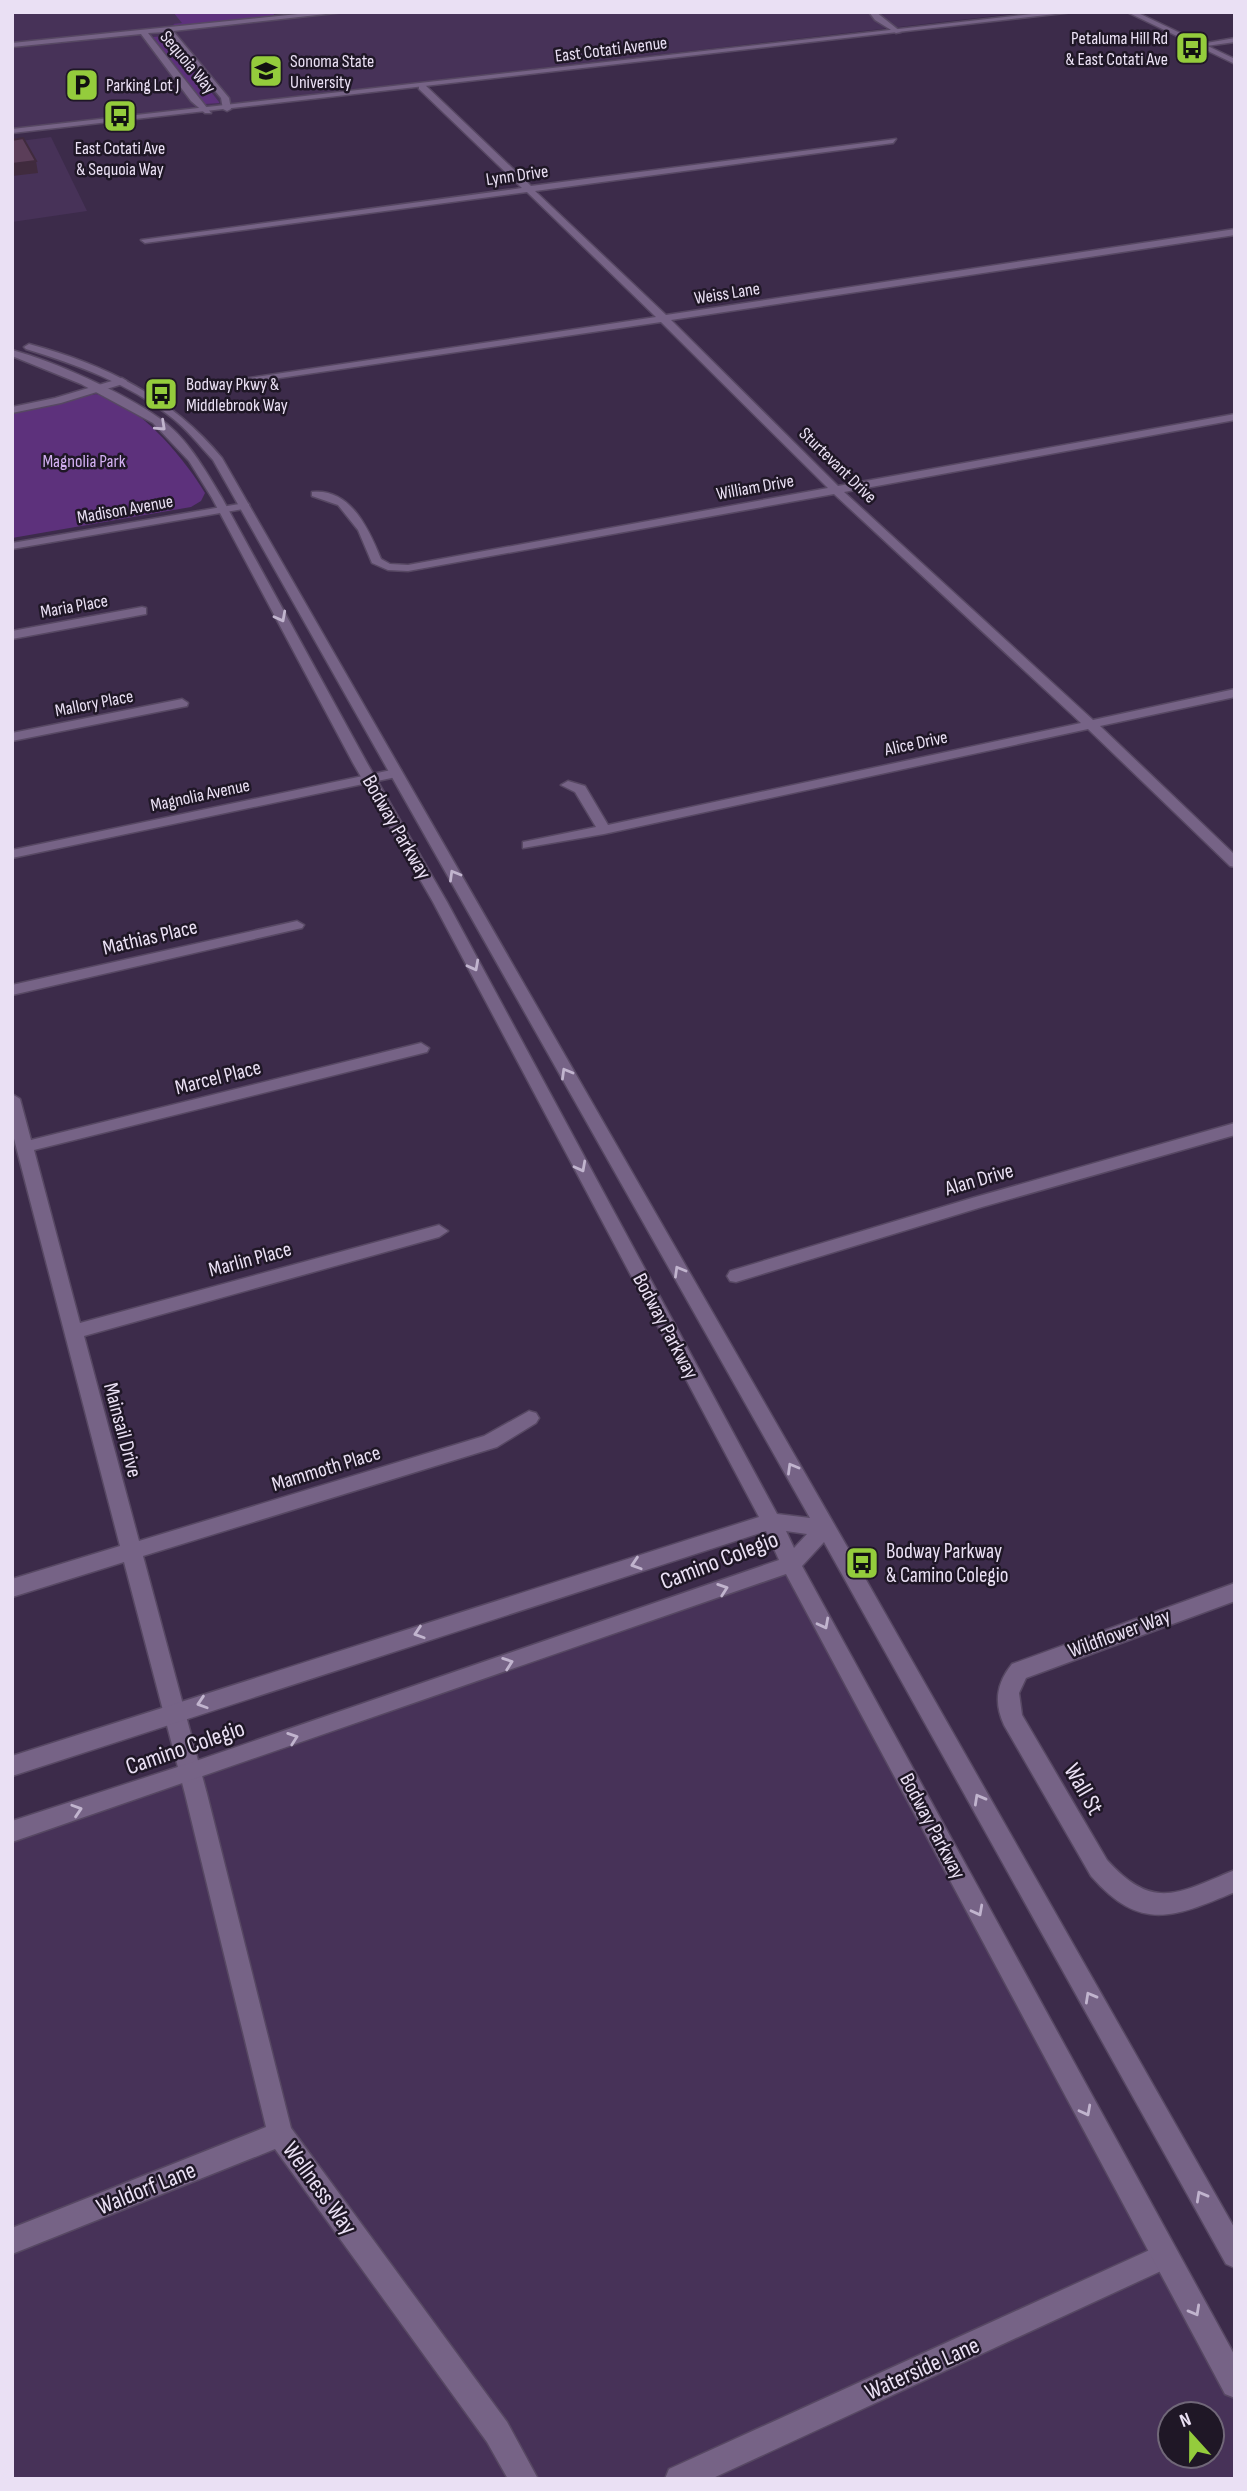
<svg xmlns="http://www.w3.org/2000/svg" width="1247" height="2491" font-family="'Sofia Sans Condensed',sans-serif">
	<style>
		.built { fill: #473258; fill-rule: evenodd }
		.green { fill: #5d317c }
		.lines { fill: none; stroke-linecap: round; stroke-linejoin: round }
		.street-casing { stroke: #574863; stroke-width: 3 }
		.secondary-casing { stroke: #574863; stroke-width: 3 }
		.street { fill: #766386; fill-rule: evenodd }
		.secondary { fill: #766386; fill-rule: evenodd }
		.shaded-wall { fill: #402b3e }
		.building { fill: #5b3e59; stroke: #402b3e; stroke-width: 2 }
		.oneway { stroke: #c1b4ce }
		.labels { text-anchor: middle; stroke-width: 5; stroke-linejoin: round; paint-order: stroke }
		.far-poi-label { font-size: 18px; fill: #eae0f4; stroke: #1f1726; text-anchor: start }
		.far-street-label { font-size: 18px; fill: #eae0f4; stroke: #1f1726 }
		.far-park-label { font-size: 18px; fill: #d4b1f3; stroke: #1f1726 }
		.street-label { font-size: 21px; fill: #eae0f4; stroke: #1f1726 }
		.poi-label { font-size: 21px; fill: #eae0f4; stroke: #1f1726; text-anchor: start }
		.near-street-label { font-size: 24px; fill: #eae0f4; stroke: #1f1726 }
	</style>
	<rect width="100%" height="100%" fill="#3c2b4a"/>
	<g class="built">
		<path d="M12,12H1028L12,129Z"/>
		<path d="M51,137L87,211L12,222V142Z"/>
		<path d="M791,1564L1235,2384V2479H12V1832ZM1170,2414H1212V2456H1170Z"/>
	</g>
	<g class="green">
		<path d="M173,12H272L275,16L176,26L173,24L182,23Z"/>
		<path d="M167,36L219,102V103L205,104L153,37Z"/>
		<path d="M96,394C138,402 184,458 205,493L201,501L191,507L12,538V411Z"/>
	</g>
	<g class="lines">
		<defs>
			<g id="street">
				<path d="M318,12H344L173,31L229,98L231,109L227,111L223,109L221,98L166,32L148,33L211,113H205L191,101L141,34L12,47V43Z"/>
				<path d="M869,12H876L901,32L896,33L875,20Z"/>
				<path d="M1235,38V42L1199,47L1195,45Z"/>
				<path d="M419,85H425L531,186L896,139L893,143L535,191L666,315L1235,229V235L671,320L838,486L1235,414V420L844,492L1093,720L1235,689V697L1100,726L1235,855V867L1230,866L1088,729L604,834L523,848V842L596,827L575,792L561,785L568,781L585,786L608,825L1081,723L834,494L408,571L388,570L372,563L358,530L338,505L312,496V492C351,488 369,530 381,559L390,564L408,565L828,488L661,322L219,387L218,385L223,382L656,317L527,192L145,243L141,240L522,188L419,89Z"/>
				<path d="M122,378L127,381L126,383L61,403L12,413V407L55,398Z"/>
				<path d="M245,503L249,504V508L12,549V543Z"/>
				<path d="M142,607L146,608V614L12,639V631Z"/>
				<path d="M182,699L188,703L187,706L12,741V733Z"/>
				<path d="M396,769L401,770V776L12,858V850Z"/>
				<path d="M297,921L304,925L302,928L12,995V985Z"/>
				<path d="M421,1043L429,1048L427,1052L34,1150L80,1323L439,1225L448,1231L439,1237L84,1336L139,1541L484,1436L529,1411L536,1413L539,1418L536,1423L497,1447L143,1556L207,1794L291,2128L507,2422L538,2479H508L487,2442L275,2149L12,2254V2228L266,2127L185,1794L124,1562L12,1597V1579L120,1546L12,1131V1094L20,1099L31,1140Z"/>
				<path d="M1235,1123V1135L982,1207L736,1282L730,1281L727,1276L730,1271L972,1198Z"/>
				<path d="M1235,1583V1601L1026,1678L1019,1693L1022,1715L1107,1860C1154,1912 1178,1893 1235,1870V1892C1173,1918 1140,1932 1091,1876L1004,1725C994,1703 996,1684 1012,1664Z"/>
				<path d="M1165,2243L1174,2247L1178,2256L1174,2265L711,2479H665L669,2469Z"/>
			</g>
			<g id="secondary">
				<path d="M1050,12H1073L12,133V129Z"/>
				<path d="M1127,12H1136L1235,59V64Z"/>
				<path d="M29,344C104,364 172,397 222,458L861,1571L1235,2229V2268L1226,2264L824,1542L802,1566L1235,2356V2398L1225,2394L786,1574L12,1842V1821L190,1763L779,1560L766,1531L12,1776V1756L759,1517L433,902L353,763L212,498L189,461L153,423L81,384L12,356V350C56,362 122,392 159,418C187,437 205,470 222,498L367,763L447,902L777,1514L810,1518L213,460C199,445 187,429 171,417C128,383 77,365 26,349L24,347ZM786,1531L807,1534L794,1548Z"/>
			</g>
		</defs>
		<use href="#street" class="street-casing"/>
		<use href="#secondary" class="secondary-casing"/>
		<use href="#street" class="street"/>
		<use href="#secondary" class="secondary"/>
	</g>
	<path class="shaded-wall" d="M36,161L38,173L12,176V164Z"/>
	<path class="building" d="M23,138L36,161L12,164V140Z"/>
	<defs><path id="oneway-chevron" d="M-2-3.5L2.5 0L-2 3.5" fill="none" stroke-width="1.6" stroke-linecap="round" stroke-linejoin="round" transform="scale(1.75)"/></defs>
	<g class="oneway">
		<use href="#oneway-chevron" transform="translate(161 426) rotate(43)"/>
		<use href="#oneway-chevron" transform="translate(281 617) rotate(62)"/>
		<use href="#oneway-chevron" transform="translate(454 875) rotate(-120)"/>
		<use href="#oneway-chevron" transform="translate(474 966) rotate(62)"/>
		<use href="#oneway-chevron" transform="translate(566 1073) rotate(-120)"/>
		<use href="#oneway-chevron" transform="translate(581 1167) rotate(62)"/>
		<use href="#oneway-chevron" transform="translate(679 1271) rotate(-120)"/>
		<use href="#oneway-chevron" transform="translate(792 1468) rotate(-120)"/>
		<use href="#oneway-chevron" transform="translate(636 1564) rotate(162)"/>
		<use href="#oneway-chevron" transform="translate(723 1589) rotate(-19)"/>
		<use href="#oneway-chevron" transform="translate(824 1624) rotate(62)"/>
		<use href="#oneway-chevron" transform="translate(419 1633) rotate(162)"/>
		<use href="#oneway-chevron" transform="translate(508 1663) rotate(-19)"/>
		<use href="#oneway-chevron" transform="translate(202 1703) rotate(162)"/>
		<use href="#oneway-chevron" transform="translate(293 1738) rotate(-19)"/>
		<use href="#oneway-chevron" transform="translate(979 1799) rotate(-119)"/>
		<use href="#oneway-chevron" transform="translate(77 1810) rotate(-18)"/>
		<use href="#oneway-chevron" transform="translate(978 1911) rotate(62)"/>
		<use href="#oneway-chevron" transform="translate(1090 1997) rotate(-119)"/>
		<use href="#oneway-chevron" transform="translate(1086 2111) rotate(62)"/>
		<use href="#oneway-chevron" transform="translate(1201 2196) rotate(-119)"/>
		<use href="#oneway-chevron" transform="translate(1195 2311) rotate(61)"/>
	</g>
	<defs>
		<symbol id="bus-square" viewBox="-11 -11 22 22"><rect x="-9" y="-9" width="18" height="18" rx="4" fill="#94cc3c" stroke="#1f1726"/><path d="M-5-6H5V4H4V6H2V4H-2V6H-4V4H-5ZM-3.5-4V0h7V-4ZM-3.5 1.2v1.5H-2V1.2ZM2 1.2v1.5H3.5V1.2Z" fill="#111"/></symbol>
		<symbol id="university-square" viewBox="-11 -11 22 22"><rect x="-9" y="-9" width="18" height="18" rx="4" fill="#94cc3c" stroke="#1f1726"/><path d="M0-5L7-2L0 1L-7-2ZM-4 1L0 2.5L4 1V4Q0 6-4 4Z" fill="#111"/></symbol>
		<symbol id="parking-square" viewBox="-11 -11 22 22"><rect x="-9" y="-9" width="18" height="18" rx="4" fill="#94cc3c" stroke="#1f1726"/><path d="M-3.5-5.5H1a3.5 3.5 0 0 1 0 7H-1V5.5H-3.5ZM-1-3.4V-.6H.8a1.4 1.4 0 0 0 0-2.8Z" fill="#111"/></symbol>
	</defs>
	<g fill-rule="evenodd">
		<use href="#bus-square" x="1173" y="29" width="38" height="38"/>
		<use href="#university-square" x="247" y="52" width="38" height="38"/>
		<use href="#parking-square" x="63" y="66" width="38" height="38"/>
		<use href="#bus-square" x="101" y="97" width="38" height="38"/>
		<use href="#bus-square" x="142" y="375" width="38" height="38"/>
		<use href="#bus-square" x="843" y="1544" width="38" height="38"/>
	</g>
	<g class="labels">
		<g class="far-poi-label">
			<text x="1168" y="44" text-anchor="end">Petaluma Hill Rd<tspan x="1168" dy="21">&amp; East Cotati Ave</tspan></text>
			<text x="290" y="67">Sonoma State<tspan x="290" dy="21">University</tspan></text>
			<text x="106" y="91">Parking Lot J</text>
			<text x="120" y="154" text-anchor="middle">East Cotati Ave<tspan x="120" dy="21">&amp; Sequoia Way</tspan></text>
			<text x="186" y="390">Bodway Pkwy &amp;<tspan x="186" dy="21">Middlebrook Way</tspan></text>
		</g>
		<g class="far-street-label">
			<text transform="translate(611 49) rotate(-7)" y="6">East Cotati Avenue</text>
			<text transform="translate(188 62) rotate(50)" y="6">Sequoia Way</text>
			<text transform="translate(517 175) rotate(-8)" y="6">Lynn Drive</text>
			<text transform="translate(727 293) rotate(-9)" y="6">Weiss Lane</text>
			<text transform="translate(838 465) rotate(44)" y="6">Sturtevant Drive</text>
			<text transform="translate(755 487) rotate(-10)" y="6">William Drive</text>
			<text transform="translate(125 509) rotate(-10)" y="6">Madison Avenue</text>
			<text transform="translate(74 606) rotate(-10)" y="6">Maria Place</text>
			<text transform="translate(94 703) rotate(-11)" y="6">Mallory Place</text>
			<text transform="translate(916 743) rotate(-12)" y="6">Alice Drive</text>
			<text transform="translate(200 795) rotate(-12)" y="6">Magnolia Avenue</text>
		</g>
		<g class="far-park-label">
			<text x="84" y="467">Magnolia Park</text>
		</g>
		<g class="street-label">
			<text transform="translate(397 827) rotate(60)" y="7">Bodway Parkway</text>
			<text transform="translate(150 937) rotate(-13)" y="7">Mathias Place</text>
			<text transform="translate(218 1077) rotate(-14)" y="7">Marcel Place</text>
			<text transform="translate(979 1179) rotate(-16)" y="7">Alan Drive</text>
			<text transform="translate(250 1259) rotate(-15)" y="7">Marlin Place</text>
			<text transform="translate(666 1326) rotate(62)" y="7">Bodway Parkway</text>
			<text transform="translate(123 1430) rotate(75)" y="7">Mainsail Drive</text>
			<text transform="translate(326 1468) rotate(-17)" y="7">Mammoth Place</text>
			<text transform="translate(1119 1633) rotate(-20)" y="7">Wildflower Way</text>
			<text transform="translate(933 1826) rotate(62)" y="7">Bodway Parkway</text>
		</g>
		<g class="poi-label">
			<text x="886" y="1558">Bodway Parkway<tspan x="886" dy="24">&amp; Camino Colegio</tspan></text>
		</g>
		<g class="near-street-label">
			<text transform="translate(719 1560) rotate(-21)" y="8">Camino Colegio</text>
			<text transform="translate(185 1747) rotate(-19)" y="8">Camino Colegio</text>
			<text transform="translate(1084 1789) rotate(60)" y="8">Wall St</text>
			<text transform="translate(146 2188) rotate(-22)" y="8">Waldorf Lane</text>
			<text transform="translate(320 2188) rotate(54)" y="8">Wellness Way</text>
			<text transform="translate(922 2368) rotate(-24)" y="8">Waterside Lane</text>
		</g>
	</g>
	<rect width="1247" height="2491" fill="none" stroke="#eae0f4" stroke-width="28"/>
	<g transform="translate(1191 2435) rotate(339)"><circle r="33" fill="#1f1726" stroke="#706778" stroke-width="2"/>
	<path d="M0-5L12 26L0 18L-12 26Z" fill="#94cc3c"/>
	<text y="-10" font-size="19" font-weight="bold" text-anchor="middle" fill="#eae0f4">N</text>
	</g>
</svg>
